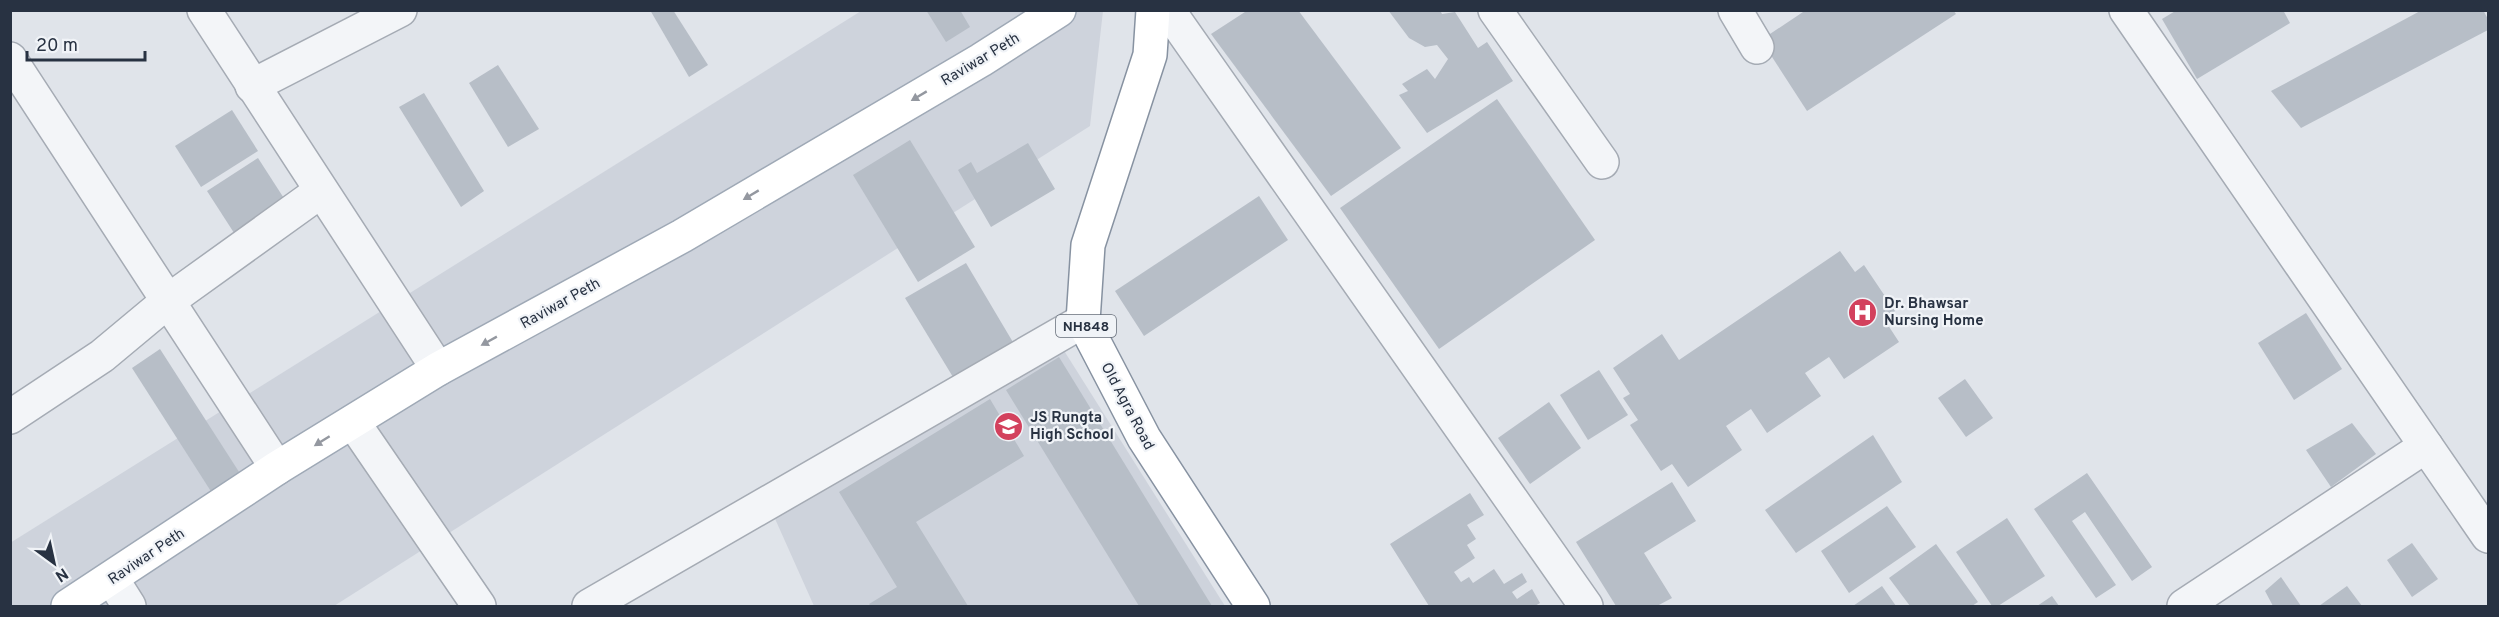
<svg xmlns="http://www.w3.org/2000/svg" width="2499" height="617" font-family="Overpass,sans-serif">
	<style>
		.built { fill: #ced3dc }
		.building { fill: #b7bec7 }
		.lines { fill: none; stroke-linecap: round; stroke-linejoin: round }
		.street-casing { stroke: #a5abb4; stroke-width: 36 }
		.primary-casing { stroke: #9fa9b6; stroke-width: 36 }
		.highway-casing { stroke: #8792a1; stroke-width: 36 }
		.street { stroke: #f3f5f8; stroke-width: 33 }
		.primary { stroke: #fff; stroke-width: 33 }
		.highway { stroke: #fff; stroke-width: 33 }
		.oneway { fill: #9498a0 }
		.labels { text-anchor: middle; stroke-width: 4.5; stroke-linejoin: round; paint-order: stroke }
		.shield { fill: #f0f3f7; stroke: #646c78; stroke-width: 1.5 }
		.shield-label { font-size: 14px; font-weight: bold; fill: #283242 }
		.street-label { font-size: 15px; fill: #283242; stroke: #f0f3f7 }
		.poi-label { font-size: 15px; font-weight: bold; fill: #283242; stroke: #f0f3f7; text-anchor: start }
	</style>
	<rect width="100%" height="100%" fill="#e0e4ea"/>
	<g class="built">
		<path d="M861,11H1103L1090,126L334,606H11L10,543Z"/>
		<path d="M1051,330L1225,606H814L772,512Z"/>
	</g>
	<g class="building">
		<path d="M650,10H673L708,65L689,77Z"/>
		<path d="M926,10H960L970,27L946,42Z"/>
		<path d="M1248,10H1298L1401,148L1331,196L1211,34Z"/>
		<path d="M1388,10H1440L1442,14L1455,12L1478,48L1487,42L1513,81L1427,133L1399,95L1408,91L1402,84L1427,69L1435,79L1448,59L1437,45L1425,47L1409,38Z"/>
		<path d="M1806,10H1953L1956,14L1807,111L1761,40Z"/>
		<path d="M2177,10H2283L2290,23L2197,79L2162,19Z"/>
		<path d="M2422,10H2483L2488,19V30L2301,128L2271,91Z"/>
		<path d="M498,65L539,129L508,147L469,83Z"/>
		<path d="M424,93L484,191L461,207L399,107Z"/>
		<path d="M1497,99L1595,240L1439,349L1340,208Z"/>
		<path d="M232,110L258,151L201,187L175,146Z"/>
		<path d="M910,140L975,247L918,282L853,175Z"/>
		<path d="M1028,143L1055,189L991,227L958,170L971,162L977,173Z"/>
		<path d="M258,158L287,203L236,236L207,191Z"/>
		<path d="M1259,196L1288,240L1144,336L1115,291Z"/>
		<path d="M1840,251L1855,272L1864,265L1895,311L1884,319L1899,342L1844,379L1829,357L1805,373L1821,396L1767,433L1751,409L1726,426L1742,450L1688,487L1672,464L1661,471L1630,425L1638,420L1623,398L1630,394L1613,368L1662,334L1679,360Z"/>
		<path d="M966,263L1017,349L956,382L905,298Z"/>
		<path d="M2306,313L2342,369L2294,400L2258,343Z"/>
		<path d="M160,349L241,475L212,493L132,368Z"/>
		<path d="M1059,357L1212,606H1139L1006,390Z"/>
		<path d="M1599,370L1628,415L1588,440L1560,395Z"/>
		<path d="M1965,379L1993,418L1966,437L1938,398Z"/>
		<path d="M990,399L1024,456L916,522L968,606H871L869,604L897,587L839,492Z"/>
		<path d="M1549,402L1581,448L1530,484L1498,438Z"/>
		<path d="M2352,423L2376,454L2331,487L2306,450Z"/>
		<path d="M1873,435L1902,482L1796,553L1765,510Z"/>
		<path d="M2087,473L2152,567L2132,581L2085,512L2072,521L2116,585L2096,598L2034,509Z"/>
		<path d="M1672,482L1696,521L1644,553L1672,598L1657,606H1616L1576,542Z"/>
		<path d="M1470,493L1484,515L1467,525L1476,539L1467,545L1475,558L1454,572L1461,582L1469,577L1473,583L1494,569L1504,584L1522,573L1527,582L1512,592L1517,599L1532,589L1540,603L1535,606H1429L1390,544Z"/>
		<path d="M1887,506L1916,547L1849,593L1821,551Z"/>
		<path d="M2007,518L2045,576L1998,606H1992L1956,552Z"/>
		<path d="M2412,543L2438,579L2412,597L2387,560Z"/>
		<path d="M1936,544L1978,602L1972,606H1910L1889,578Z"/>
		<path d="M2281,577L2301,606H2273L2265,591Z"/>
		<path d="M1882,586L1896,606H1853Z"/>
		<path d="M2347,586L2362,606H2319Z"/>
		<path d="M2052,596L2059,606H2037Z"/>
	</g>
	<g class="lines">
		<defs>
			<g id="street">
				<path d="M204,10L438,369"/>
				<path d="M1168,10L1586,606"/>
				<path d="M1495,10L1602,162"/>
				<path d="M1735,10L1757,47"/>
				<path d="M2126,10L2488,536"/>
				<path d="M10,59L277,468"/>
				<path d="M252,86L400,10"/>
				<path d="M10,417L102,356L168,301L321,191"/>
				<path d="M353,422L479,606"/>
				<path d="M112,579L129,606"/>
				<path d="M589,606L1083,321"/>
				<path d="M2184,606L2426,446"/>
			</g>
			<path id="primary" d="M68,606L277,468L438,369L682,236L981,60L1059,10"/>
			<path id="highway" d="M1153,10L1150,55L1088,245L1083,321L1144,438L1253,606"/>
		</defs>
		<use href="#street" class="street-casing"/>
		<use href="#primary" class="primary-casing"/>
		<use href="#highway" class="highway-casing"/>
		<use href="#street" class="street"/>
		<use href="#primary" class="primary"/>
		<use href="#highway" class="highway"/>
	</g>
	<defs><path id="oneway-solid" d="M-6-.8H1V-3.2L6.5 0L1 3.2V.8H-6Z" transform="scale(1.5)"/></defs>
	<g class="oneway">
		<use href="#oneway-solid" transform="translate(919 96) rotate(149)"/>
		<use href="#oneway-solid" transform="translate(751 195) rotate(149)"/>
		<use href="#oneway-solid" transform="translate(489 341) rotate(151)"/>
		<use href="#oneway-solid" transform="translate(322 441) rotate(148)"/>
	</g>
	<defs>
		<symbol id="hospital-disc" viewBox="-11 -11 22 22"><circle r="9.5" fill="#d3415d" stroke="#f0f3f7"/><path d="M-5-5h3v3.5h4V-5h3V5h-3V1.5h-4V5h-3Z" fill="#fff"/></symbol>
		<symbol id="school-disc" viewBox="-11 -11 22 22"><circle r="9.5" fill="#d3415d" stroke="#f0f3f7"/><path d="M0-5L7-2L0 1L-7-2ZM-4 1L0 2.5L4 1V4Q0 6-4 4Z" fill="#fff"/></symbol>
	</defs>
	<g fill-rule="evenodd">
		<use href="#hospital-disc" x="1846" y="296" width="33" height="33"/>
		<use href="#school-disc" x="992" y="410" width="33" height="33"/>
	</g>
	<g class="labels">
		<rect class="shield" x="1056" y="315" width="60" height="22" rx="4.5"/>
		<g class="shield-label">
			<text x="1086" y="331">NH848</text>
		</g>
		<g class="street-label">
			<text transform="translate(980 59) rotate(-31)" y="5">Raviwar Peth</text>
			<text transform="translate(560 303) rotate(-29)" y="5">Raviwar Peth</text>
			<text transform="translate(1128 406) rotate(62)" y="5">Old Agra Road</text>
			<text transform="translate(146 556) rotate(-34)" y="5">Raviwar Peth</text>
		</g>
		<g class="poi-label">
			<text x="1884" y="308">Dr. Bhawsar<tspan x="1884" dy="17">Nursing Home</tspan></text>
			<text x="1030" y="422">JS Rungta<tspan x="1030" dy="17">High School</tspan></text>
		</g>
	</g>
	<rect width="2499" height="617" fill="none" stroke="#283242" stroke-width="24"/>
	<g transform="translate(54 563) rotate(147)" stroke="#f0f3f7" stroke-width="4.5" paint-order="stroke">
	<path d="M0-4.5L10 22L0 15L-10 22Z" fill="#283242"/>
	<text y="-9" font-size="16" font-weight="bold" text-anchor="middle" fill="#283242">N</text>
	</g>
	<path d="M27 51v9h118v-9" fill="none" stroke="#283242" stroke-width="3"/>
	<text x="36" y="51" font-size="18" fill="#283242" stroke="#f0f3f7" stroke-width="4.5" paint-order="stroke">20 m</text>
</svg>
